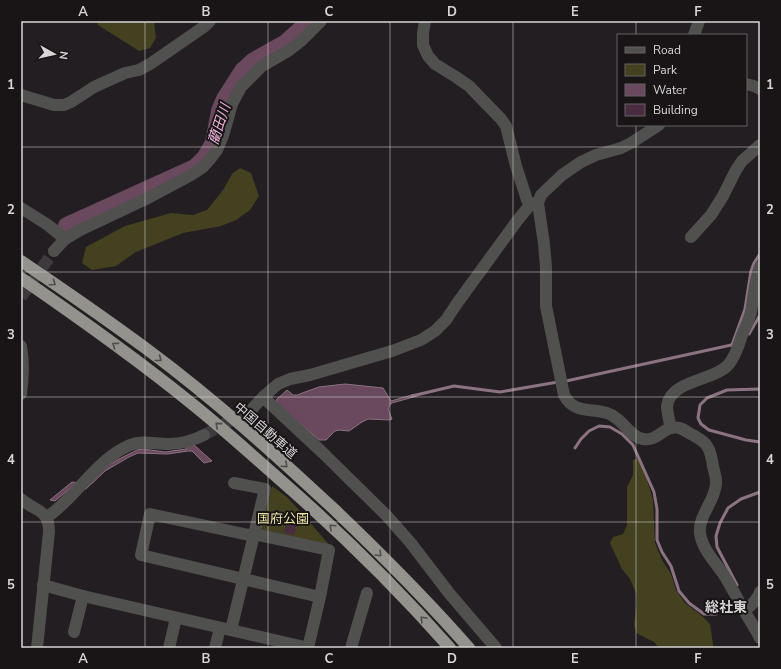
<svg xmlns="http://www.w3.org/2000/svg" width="781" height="669" font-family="'Nunito Sans','Noto Sans JP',sans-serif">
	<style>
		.green { fill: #444120 }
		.water { fill: #6a495e; stroke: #8b7382 }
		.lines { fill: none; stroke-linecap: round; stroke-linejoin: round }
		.stream { stroke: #8b7382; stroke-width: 3 }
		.river { stroke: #6a495e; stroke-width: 18 }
		.building { fill: #4a2c40 }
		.minor-tunnel { stroke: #3d393c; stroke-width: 12; stroke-dasharray: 12 6; stroke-linecap: butt }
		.minor { stroke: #50504e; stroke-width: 12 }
		.highway { stroke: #93928d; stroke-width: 12 }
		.oneway { stroke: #504d4c }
		.grid { fill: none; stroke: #d7d5d6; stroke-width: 1; stroke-opacity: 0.55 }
		.labels { text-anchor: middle; stroke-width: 4; stroke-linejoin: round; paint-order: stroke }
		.street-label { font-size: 13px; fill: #d7d5d6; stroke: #191517 }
		.park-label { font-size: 13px; fill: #ece6a5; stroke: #191517 }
		.water-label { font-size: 14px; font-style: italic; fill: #efb4da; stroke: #191517 }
		.neighbourhood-label { font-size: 14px; font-weight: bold; fill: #d7d5d6; stroke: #191517 }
		.neatline { fill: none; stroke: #d7d5d6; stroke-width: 1.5 }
		.grid-label { font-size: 13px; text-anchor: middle; font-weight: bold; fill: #d7d5d6 }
	</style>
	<rect width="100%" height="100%" fill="#221e21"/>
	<g class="green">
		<path d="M97,21H153L154,22L156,38L150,48L139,51L98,25Z"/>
		<path d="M240,168L251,173L259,196L250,210L236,220L221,226L183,233L136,252L116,266L92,270L82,263L86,247L125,226L171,213L193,215L207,210L223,190L232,174Z"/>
		<path d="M638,458L645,473L653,500L655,543L662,560L671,574L676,590L685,603L701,615L710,624L713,644V648H659L654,642L636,633L634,624L637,604L636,593L630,579L622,569L610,543L613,537L623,534L627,525V487L633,475V460Z"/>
		<path d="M272,486L287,497L300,511L332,548L261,531Z"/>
	</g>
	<g class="water">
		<path d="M345,384L383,388L391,401L415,394L417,396L392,403C385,408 390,413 392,419L390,420L368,419L362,422L349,431L339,430L335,431L326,440H319L278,405L276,400L287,390L293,395H297L305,392L319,387Z"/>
		<path d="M194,445L212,461L204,463L192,451H188L168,454L138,453L129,457L105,471L86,489L73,486L55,501L50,500L72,482L87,484L102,469L119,459L137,450L143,449L165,452L186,449L187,446Z"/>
	</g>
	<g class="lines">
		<g class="stream">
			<path d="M749,334L760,315"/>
			<path d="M732,345L745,309L751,271L754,263L760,254"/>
			<path d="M566,381L736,344"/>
			<path d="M760,389L727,390L707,398L700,405L698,418L701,424L709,430L746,440L760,442"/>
			<path d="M412,396L454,386L500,392L558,382"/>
			<path d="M575,448L581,439L589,431L599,426L610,427L622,434L633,445L654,492L657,509V540L662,552L671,566L679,591L689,603L704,614H716"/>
			<path d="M737,585L717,547L716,536L720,523L728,508L741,499L760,492"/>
		</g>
		<path class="river" d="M67,226L195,168L206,157L214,143L220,111L225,99L243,71L254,61L286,43L296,34L311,21"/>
	</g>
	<path class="building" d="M287,518L295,520V524H297L294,535L284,533Z"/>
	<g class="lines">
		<g class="minor-tunnel">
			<path d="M21,297L54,251"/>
			<path d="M204,435L252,409"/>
		</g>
		<g class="minor">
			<path d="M425,21L423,33V45L428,56L435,64L456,77L469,86L501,119L506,126L516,166L527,200L530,205"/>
			<path d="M694,35L699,21"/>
			<path d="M746,84L754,86L760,89"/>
			<path d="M21,95L54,105H64L71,102L94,87L125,73L139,70L150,64L192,35L205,26L210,21"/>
			<path d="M659,125L631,143L621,148L596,155L581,162L562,175L541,195L538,203L544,244L546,267V306L564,395C574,414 590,408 607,413C623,418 629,437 643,439C658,442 665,424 679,428C684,429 688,433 693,435C698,438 704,441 707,446C711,452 712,459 713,466C714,472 717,478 716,484C715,501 698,516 700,533C702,549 715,562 724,575C731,586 737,598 743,609C749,619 755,628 760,638"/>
			<path d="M21,208L48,225L65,239"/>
			<path d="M691,237L711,215L723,196L736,170L742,161L760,145"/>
			<path d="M54,251L65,239L80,230L148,198L191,175L203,167L211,158L217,150L223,136L232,104L241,87L262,66L288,51L301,41L321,21"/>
			<path d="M21,346C24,362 23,379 21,394"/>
			<path d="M263,397L323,453L386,515L410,542L449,593L496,648"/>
			<path d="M252,409L263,397L278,384L290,379L310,375L392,351L421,340L435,331L446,320L458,302L517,221L530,205L534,203H538"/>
			<path d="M670,427C670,421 667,413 667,406C670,380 714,381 728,365C735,357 738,348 741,338C744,329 749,321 751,312C754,297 754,281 760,267"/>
			<path d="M21,499C35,512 49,508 49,532L37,648"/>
			<path d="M47,517C77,497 95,460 130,445C143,440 155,444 169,444C182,444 192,441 204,435"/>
			<path d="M43,585L83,596L309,648"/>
			<path d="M744,611C751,606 757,600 760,592"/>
			<path d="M231,630L265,489L234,483"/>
			<path d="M74,632L83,596"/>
			<path d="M169,648L176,618"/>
			<path d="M215,648L220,628"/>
			<path d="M308,648L320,597L329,550L254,534L249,535L150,514L141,555L320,597"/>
			<path d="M351,648L367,593"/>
		</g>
		<g class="highway">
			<path d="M21,261C64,290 106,319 148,350C214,399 276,455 336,511C382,555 427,600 469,648"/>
			<path d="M21,278C79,318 137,359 191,403C221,427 250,453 278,478C339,531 397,588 450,648"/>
		</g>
	</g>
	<defs><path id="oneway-chevron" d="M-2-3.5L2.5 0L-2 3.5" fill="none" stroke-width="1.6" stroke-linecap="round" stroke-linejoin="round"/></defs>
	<g class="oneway">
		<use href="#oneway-chevron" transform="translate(53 283) rotate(35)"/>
		<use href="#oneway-chevron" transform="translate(115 345) rotate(-144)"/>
		<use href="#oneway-chevron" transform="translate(159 359) rotate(38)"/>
		<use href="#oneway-chevron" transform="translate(218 425) rotate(-140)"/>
		<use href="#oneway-chevron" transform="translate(285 465) rotate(42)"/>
		<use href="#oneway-chevron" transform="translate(332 527) rotate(-137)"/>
		<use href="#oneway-chevron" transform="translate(379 554) rotate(45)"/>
		<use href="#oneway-chevron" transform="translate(423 619) rotate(-133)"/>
	</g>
	<path class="grid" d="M145,21V648M268,21V648M390,21V648M513,21V648M636,21V35M636,125V648M21,147H760M21,272H760M21,397H760M21,522H760"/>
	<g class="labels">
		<g class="street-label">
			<text transform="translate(266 430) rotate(41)" y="5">中国自動車道</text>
		</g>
		<g class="park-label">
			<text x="283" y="523">国府公園</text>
		</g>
		<g class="water-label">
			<text transform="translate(219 124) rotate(-72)" y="5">藺田川</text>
		</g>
		<g class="neighbourhood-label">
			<text x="726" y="612">総社東</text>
		</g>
	</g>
	<rect width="781" height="669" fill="none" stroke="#191517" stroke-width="44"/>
	<rect x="617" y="34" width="130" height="92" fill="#191517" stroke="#656263"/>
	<rect x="625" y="47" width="20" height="6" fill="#50504e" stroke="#656263"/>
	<text x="653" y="54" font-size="12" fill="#d7d5d6">Road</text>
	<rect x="625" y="64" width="20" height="12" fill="#444120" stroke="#656263"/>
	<text x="653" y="74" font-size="12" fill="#d7d5d6">Park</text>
	<rect x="625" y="84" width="20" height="12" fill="#6a495e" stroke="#656263"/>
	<text x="653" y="94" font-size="12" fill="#d7d5d6">Water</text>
	<rect x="625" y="104" width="20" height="12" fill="#4a2c40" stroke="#656263"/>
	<text x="653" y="114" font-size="12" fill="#d7d5d6">Building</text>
	<g transform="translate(54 54) rotate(98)" stroke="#191517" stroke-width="3" paint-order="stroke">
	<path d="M0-3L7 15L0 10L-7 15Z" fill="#d7d5d6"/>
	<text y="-6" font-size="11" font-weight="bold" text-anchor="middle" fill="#d7d5d6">N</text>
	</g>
	<rect x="22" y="22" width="737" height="625" class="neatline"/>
	<g class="grid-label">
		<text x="83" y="16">A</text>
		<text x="206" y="16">B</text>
		<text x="329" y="16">C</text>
		<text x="452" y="16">D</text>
		<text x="575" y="16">E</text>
		<text x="698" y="16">F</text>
		<text x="11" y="89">1</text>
		<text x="770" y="89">1</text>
		<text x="11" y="214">2</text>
		<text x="770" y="214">2</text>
		<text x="11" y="339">3</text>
		<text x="770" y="339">3</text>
		<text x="11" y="464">4</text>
		<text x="770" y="464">4</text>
		<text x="11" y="589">5</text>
		<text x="770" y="589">5</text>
		<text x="83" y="663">A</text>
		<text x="206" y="663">B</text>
		<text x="329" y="663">C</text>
		<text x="452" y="663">D</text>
		<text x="575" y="663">E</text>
		<text x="698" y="663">F</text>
	</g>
</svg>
